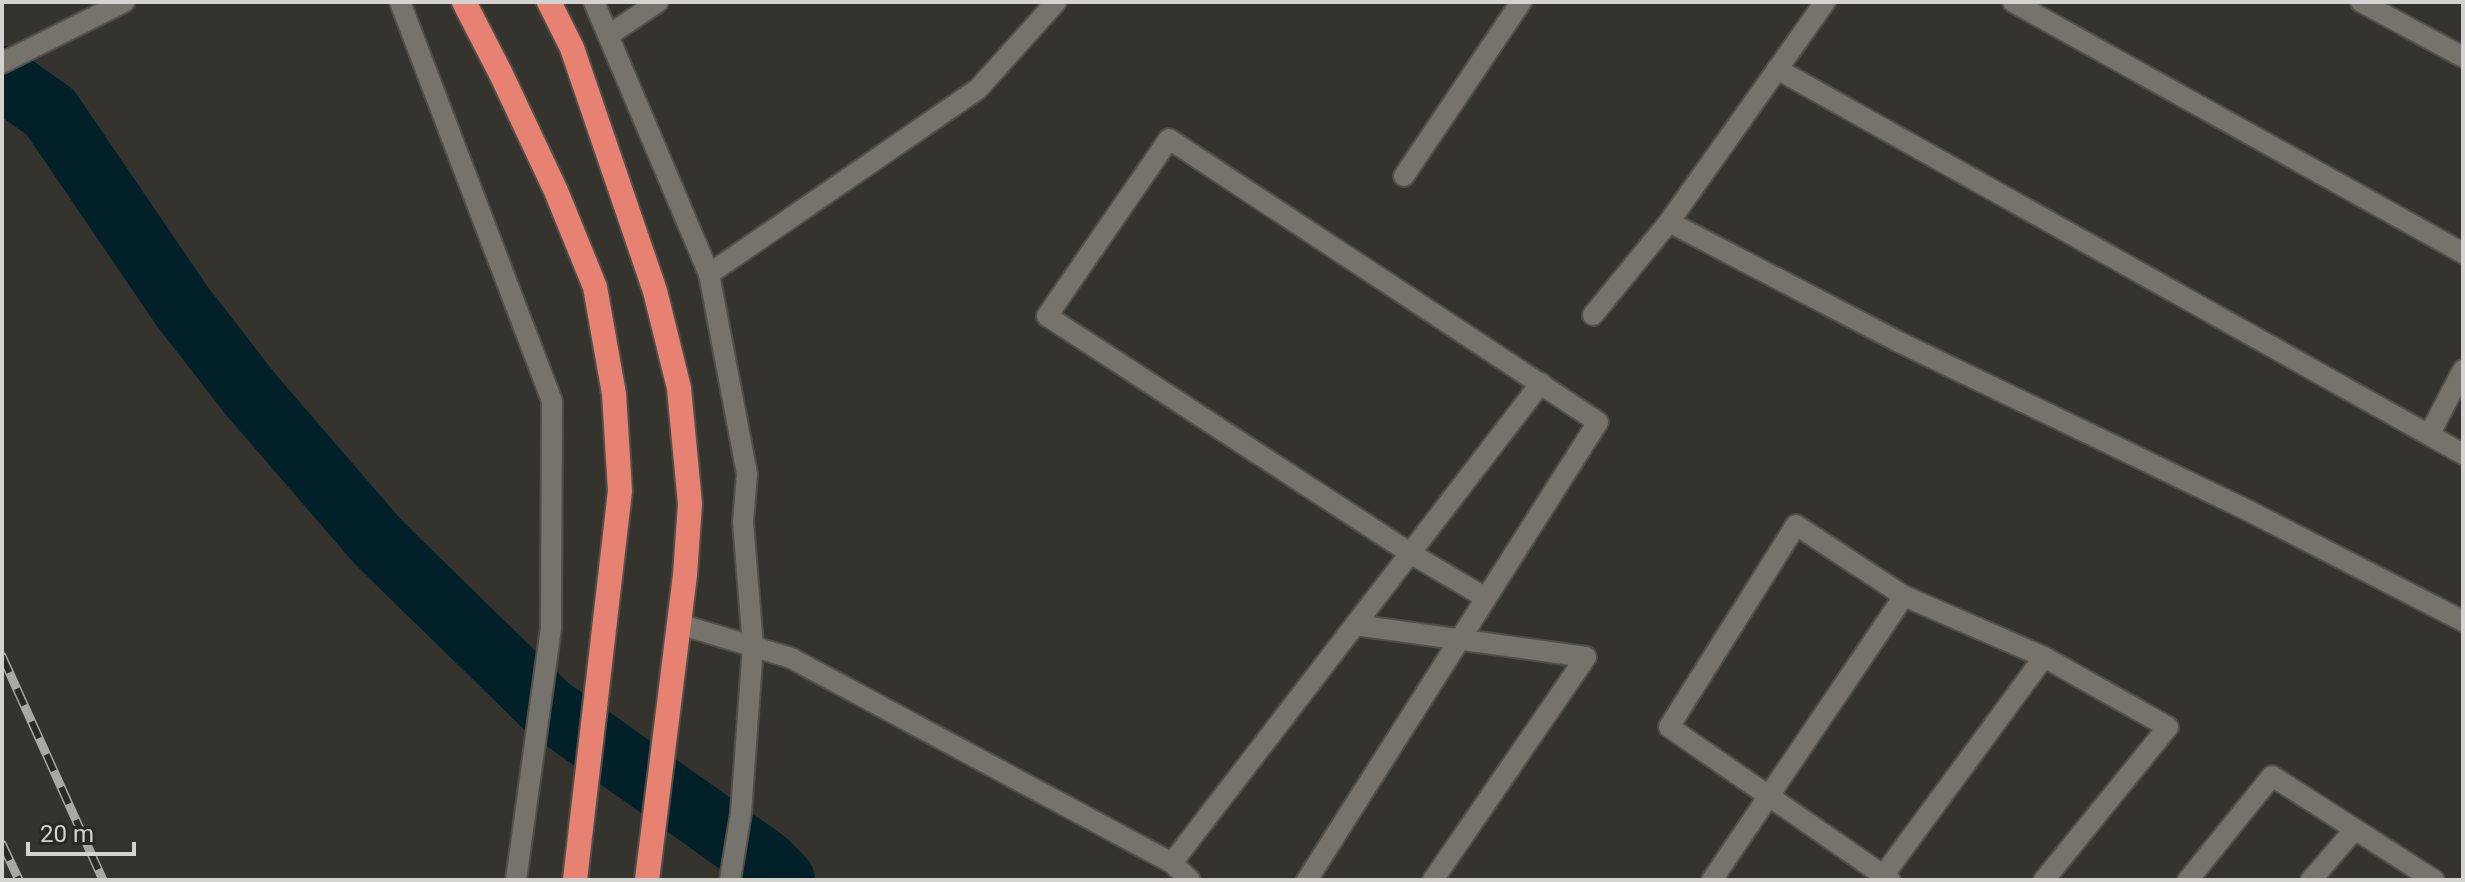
<svg xmlns="http://www.w3.org/2000/svg" width="2465" height="882" font-family="Roboto,sans-serif">
	<style>
		.lines { fill: none; stroke-linecap: round; stroke-linejoin: round }
		.river { stroke: #022027; stroke-width: 64 }
		.street-casing { stroke: #514f4a; stroke-width: 24 }
		.secondary-casing { stroke: #514f4a; stroke-width: 24 }
		.highway-casing { stroke: #514f4a; stroke-width: 28 }
		.street { stroke: #75736c; stroke-width: 20 }
		.secondary { stroke: #75736c; stroke-width: 20 }
		.highway { stroke: #e78273; stroke-width: 24 }
		.rail-casing { stroke: #aaa8a5; stroke-width: 9 }
		.rail { stroke: #2b2924; stroke-width: 6; stroke-dasharray: 18; stroke-linecap: butt }
	</style>
	<rect width="100%" height="100%" fill="#35332e"/>
	<g class="lines">
		<path class="river" d="M2,78L50,112L182,306L252,396L379,543L547,707L764,861L783,880"/>
		<defs>
			<g id="street">
				<path d="M1825,2L1669,222L1897,341L2247,510L2463,621"/>
				<path d="M2013,2L2463,253"/>
				<path d="M2361,2L2463,57"/>
				<path d="M609,35L658,2"/>
				<path d="M2,63L124,2"/>
				<path d="M1777,69L2463,454"/>
				<path d="M1404,176L1521,2"/>
				<path d="M709,274L978,89L1056,2"/>
				<path d="M1593,315L1669,222"/>
				<path d="M2429,435L2463,370"/>
				<path d="M679,624L791,658L1172,863"/>
				<path d="M1355,625L1586,657L1433,880"/>
				<path d="M1190,880L1172,863L1541,383"/>
				<path d="M1307,880L1598,422L1169,139L1047,316L1410,553L1486,598"/>
				<path d="M1712,880L1904,596"/>
				<path d="M1880,880L2044,657"/>
				<path d="M1890,880L1669,727L1796,525L1904,596L2044,657L2168,727L2044,880"/>
				<path d="M2188,880L2272,776L2434,880"/>
				<path d="M2311,880L2355,829"/>
			</g>
			<g id="secondary">
				<path d="M400,2L552,401L551,628L516,880"/>
				<path d="M594,2L709,274L747,474L743,522L753,646L741,813L730,880"/>
			</g>
			<g id="highway">
				<path d="M464,2L501,74L556,191L595,287L614,394L620,491L575,880"/>
				<path d="M549,2L572,48L655,291L679,388L690,504L685,575L647,880"/>
			</g>
		</defs>
		<use href="#street" class="street-casing"/>
		<use href="#secondary" class="secondary-casing"/>
		<use href="#highway" class="highway-casing"/>
		<use href="#street" class="street"/>
		<use href="#secondary" class="secondary"/>
		<use href="#highway" class="highway"/>
		<defs>
			<g id="rail">
				<path d="M2,656L103,880"/>
				<path d="M2,844L19,880"/>
			</g>
		</defs>
		<use href="#rail" class="rail-casing"/>
		<use href="#rail" class="rail"/>
	</g>
	<rect width="2465" height="882" fill="none" stroke="#d5d3d0" stroke-width="8"/>
	<path d="M28 842v12h106v-12" fill="none" stroke="#d5d3d0" stroke-width="4"/>
	<text x="40" y="842" font-size="24" fill="#d5d3d0" stroke="#2b2924" stroke-width="6" paint-order="stroke">20 m</text>
</svg>
